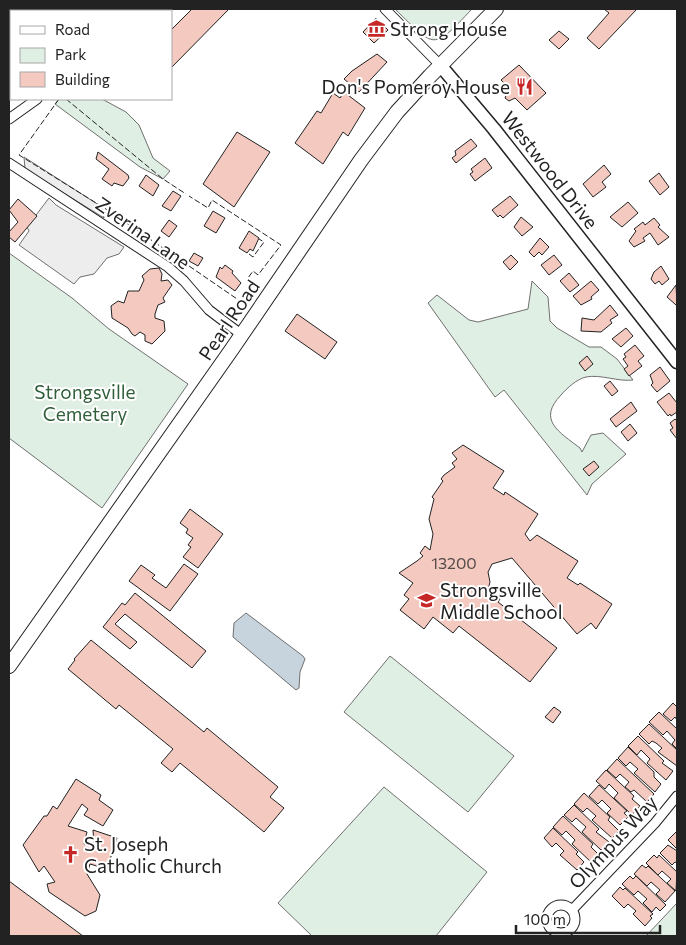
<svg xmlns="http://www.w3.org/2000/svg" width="686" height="945" font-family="Commissioner,sans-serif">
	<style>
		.green { fill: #e0efe3; stroke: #6f6f6f }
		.parking { fill: #ededed; stroke: #6f6f6f }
		.water { fill: #c7d3dd; stroke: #6f6f6f }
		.building { fill: #f3c9c0; stroke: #222 }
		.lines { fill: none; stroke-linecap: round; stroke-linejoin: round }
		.street-casing { stroke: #222; stroke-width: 11 }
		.secondary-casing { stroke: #222; stroke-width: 15 }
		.primary-casing { stroke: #222; stroke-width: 16 }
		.street { stroke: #fff; stroke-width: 9 }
		.secondary { stroke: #fff; stroke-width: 12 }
		.primary { stroke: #fff; stroke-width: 14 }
		.fence { stroke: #222; stroke-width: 1; stroke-dasharray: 6 2.5; stroke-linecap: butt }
		.labels { text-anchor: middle; stroke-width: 4; stroke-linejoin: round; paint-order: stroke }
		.number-label { font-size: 16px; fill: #564c4a }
		.poi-label { font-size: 19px; fill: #222; stroke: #fff; text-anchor: start }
		.street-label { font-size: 19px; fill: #222; stroke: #fff }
		.park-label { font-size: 19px; fill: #2f5e38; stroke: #fff }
	</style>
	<rect width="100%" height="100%" fill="#fff"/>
	<g class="green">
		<path d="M395,9H472C432,51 436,49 395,9Z"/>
		<path d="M59,99H102L126,112L139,125L153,158L170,171L163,179L140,167L55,104Z"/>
		<path d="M9,253L72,298L109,329L188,384L102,508L9,438Z"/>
		<path d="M532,281L548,297L550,321L557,328L589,347H601L617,359L633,380C618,382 601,374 586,377C577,379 567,388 561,395C537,420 559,432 580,448L582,452L591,435L603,433L626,454L592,484L587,495L504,390L495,397L428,303L437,295L469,320L478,322L528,309Z"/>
		<path d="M390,656L514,756L468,812L344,712Z"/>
		<path d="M384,787L487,872L436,936H312L278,903Z"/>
		<path d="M677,903V936H646Z"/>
	</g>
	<g class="parking">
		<path d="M24,157L102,207L104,218L25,169Z"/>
		<path d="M49,198L56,205L124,247L119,254L107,258L94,274L80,277L74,284L19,245L29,231L27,227Z"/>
	</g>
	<path class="water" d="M246,613L303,656L305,659L300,672L299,688L296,690L233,637L234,623Z"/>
	<g class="building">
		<path d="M192,9H229L171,68V30Z"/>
		<path d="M604,9H637L599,49L587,38L609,13Z"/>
		<path d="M376,18L388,30L374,43L363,32Z"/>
		<path d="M559,31L569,39L559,49L549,40Z"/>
		<path d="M377,54L387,62L359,92L344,79L352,71Z"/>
		<path d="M519,65L546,93L527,110L515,98L509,101L505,98L509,88L501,80Z"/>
		<path d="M344,92L365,108L348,136L343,132L323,164L295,143L317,111L321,113L333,93L340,98Z"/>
		<path d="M237,132L270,152L234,207L203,184Z"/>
		<path d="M471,139L477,146L456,163L452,158L456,155L455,151Z"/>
		<path d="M98,152L128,175L129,178L123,186L114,183L112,186L102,179L109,169L96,159Z"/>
		<path d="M485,158L492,168L475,181L470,174L473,172L471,169Z"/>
		<path d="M604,165L611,174L602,182L606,187L593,197L583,184Z"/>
		<path d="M659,173L669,187L660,195L649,181Z"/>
		<path d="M146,175L159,185L153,196L139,186Z"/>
		<path d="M173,191L181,196L171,211L162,206Z"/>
		<path d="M510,196L518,205L503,218L500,215L498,217L492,210Z"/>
		<path d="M18,199L37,216L15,242L9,237V232L18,222L9,210Z"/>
		<path d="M628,202L638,213L622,227L610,217Z"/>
		<path d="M213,211L225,218L216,233L204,226Z"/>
		<path d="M521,217L533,227L522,236L514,227Z"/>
		<path d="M654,218L660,225L658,227L669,237L658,245L650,233L643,238L645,241L634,247L629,241L636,231L634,229L643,222L645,225Z"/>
		<path d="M169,220L177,226L169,237L161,231Z"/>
		<path d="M249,231L259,238L253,251L250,249L247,253L239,248Z"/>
		<path d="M540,238L549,247L542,255L539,252L534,257L529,252Z"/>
		<path d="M194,253L203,258L198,266L189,261Z"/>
		<path d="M511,255L518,262L510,270L503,262Z"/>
		<path d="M554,255L562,265L549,275L541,265Z"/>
		<path d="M225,265L233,271L232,273L241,283L235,291L216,277L220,267L222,269Z"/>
		<path d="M661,266L669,279L662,285L659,281L655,284L651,279L654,272Z"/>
		<path d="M159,268L162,274L161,281L168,280L172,285L163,298L165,302L158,305L155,314V318L164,321L165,331L152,344L145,341V335L140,332L135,336L132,334L128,328L112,318L111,306L118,301L124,303L128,291H139L144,280L142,276L150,269Z"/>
		<path d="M569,273L579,285L570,292L560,281Z"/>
		<path d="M591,281L599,290L591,297L592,299L581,305L573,296Z"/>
		<path d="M676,285L677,304L676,305L667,297Z"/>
		<path d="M610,305L618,315L610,320L612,323L601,332L581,331L582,318L594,320Z"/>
		<path d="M297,314L337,342L325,359L285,331Z"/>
		<path d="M626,328L633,336L621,347L612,339Z"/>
		<path d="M635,345L644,356L638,361L642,366L629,376L624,369L628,366L623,359L626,357L624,354Z"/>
		<path d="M587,356L593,364L585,371L579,363Z"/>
		<path d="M660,367L670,381L657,392L651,385L653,383L650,375Z"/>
		<path d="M610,381L618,391L612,396L604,386Z"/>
		<path d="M669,393L677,403V412L671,416L670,414L668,416L657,402Z"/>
		<path d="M631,402L637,411L616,427L610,419Z"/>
		<path d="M675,419L677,421V439L670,430L673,428L670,423Z"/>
		<path d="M630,424L637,433L628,441L621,432Z"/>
		<path d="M463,445L504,471L493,488L504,495L505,492L538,514L525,534L530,541L537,535L578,561L567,578L578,585L580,583L612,604L596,629L591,623L577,634L512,558L492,564L488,572L490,582L488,590L500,599L498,602L557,648L530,682L459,626L453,633L433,617L424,629L400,610L409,599L404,595L413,583L399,573L417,561L423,556L420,553L425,546L430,550L433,534L429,519L434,499L432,497L443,481L441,479L444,475L455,467L452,463L457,459L452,453Z"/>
		<path d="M594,461L599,467L589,476L583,469Z"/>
		<path d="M190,509L223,534L198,568L183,557L191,547L188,545L193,538L186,533L188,529L180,523Z"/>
		<path d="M184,564L198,574L170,611L129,581L141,565L155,575L152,578L166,588Z"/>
		<path d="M135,593L206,651L192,668L125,614L115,624L137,642L130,649L103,627L122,603L125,605Z"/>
		<path d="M91,640L204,732L207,728L278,787L270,797L284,808L264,832L180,763L172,772L161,763L173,749L119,705L116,709L68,669L75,660L74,659Z"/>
		<path d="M673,703L677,707V720L675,717L671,721L663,714Z"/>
		<path d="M554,707L561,712L553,723L545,717Z"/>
		<path d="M659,712L677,729V749L672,744L675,740L667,731L663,735L649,722Z"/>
		<path d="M649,724L677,750V766L658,752L662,748L656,743L652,741L649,744L639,734Z"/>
		<path d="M638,736L664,761L662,763L673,771L666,780L647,763L650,759L641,750L637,755L628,746Z"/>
		<path d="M628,747L654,772V777L661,784L655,792L634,773L638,769L630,762L626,766L618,758Z"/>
		<path d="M617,759L654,794L647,802L634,790L631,792L625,787L629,782L620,774L616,778L607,770Z"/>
		<path d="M606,770L634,796L632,799L640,806L632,815L614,798L618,793L609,784L605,789L596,781Z"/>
		<path d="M76,779L101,795L99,800L113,810L103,826L84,815L88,809L82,804L68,826L87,832L84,844H94L93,830L117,838L107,869L90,864L87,874L100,895L96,911L85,916L49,892L47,884L55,882L44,866L39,872L23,845L44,816H47L53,806L57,809Z"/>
		<path d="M599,785L627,811L624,813L628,817L620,825L607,813L611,809L602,800L598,804L589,796Z"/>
		<path d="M584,793L610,817L608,820L619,831L612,838L592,820L596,816L587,808L583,812L574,804Z"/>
		<path d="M574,805L599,829L596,832L609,842L601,850L582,832L586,827L576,818L572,822L564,815Z"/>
		<path d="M563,816L593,844L591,847L599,855L592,863L572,844L575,840L566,831L562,835L553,827Z"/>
		<path d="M553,828L578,852L576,854L584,862L577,870L560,855L564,851L556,843L552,847L544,838Z"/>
		<path d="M676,832L677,833V849L668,840Z"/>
		<path d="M668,845L677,851V863L675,862L672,865L660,853Z"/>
		<path d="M654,855L657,858L659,855L677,872L676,891L667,883L671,879L662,871L658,875L646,863Z"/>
		<path d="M642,865L646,868L648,866L675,891L665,902L656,894L660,890L651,882L647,886L634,874Z"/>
		<path d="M630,876L633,879L636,876L666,905L660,911L656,907L652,912L643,903L647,899L638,891L634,895L622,884Z"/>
		<path d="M9,881L83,936H9Z"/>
		<path d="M620,887L623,890L625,888L653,914L650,916L652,918L645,926L633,914L636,911L628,904L624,908L612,896Z"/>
	</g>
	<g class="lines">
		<defs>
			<g id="street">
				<path d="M385,9L440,65"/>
				<path d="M127,11L130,9"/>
				<path d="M9,119L37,99"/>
				<path d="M9,163L168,267L184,281L209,310L242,335"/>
				<circle cx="561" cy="919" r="14"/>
				<path d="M572,910L655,823L677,796"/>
			</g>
			<path id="secondary" d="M440,65L494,129L677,362"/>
			<path id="primary" d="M9,666L232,349L361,160L397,112L430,76L496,9"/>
		</defs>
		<use href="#street" class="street-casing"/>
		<use href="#secondary" class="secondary-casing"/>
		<use href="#primary" class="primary-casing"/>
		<use href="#street" class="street"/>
		<use href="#secondary" class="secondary"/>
		<use href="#primary" class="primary"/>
		<g class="fence">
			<path d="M59,99L19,155L109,211L240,301L254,282L248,278L253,271L258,275L281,245L212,200L208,208L189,196"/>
			<path d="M66,99L163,179L186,194"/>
			<path d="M249,254L253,257L264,242L259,239"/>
		</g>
	</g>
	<defs>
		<symbol id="museum-bare" viewBox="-9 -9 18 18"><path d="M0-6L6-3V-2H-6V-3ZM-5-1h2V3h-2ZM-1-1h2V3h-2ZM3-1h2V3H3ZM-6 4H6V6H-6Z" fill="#c62828" stroke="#fff" stroke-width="2.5" paint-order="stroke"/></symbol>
		<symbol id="restaurant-bare" viewBox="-9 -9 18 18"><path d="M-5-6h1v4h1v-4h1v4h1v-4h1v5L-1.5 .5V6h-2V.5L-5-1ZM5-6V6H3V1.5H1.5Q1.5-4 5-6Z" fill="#c62828" stroke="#fff" stroke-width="2.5" paint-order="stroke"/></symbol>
		<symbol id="school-bare" viewBox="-9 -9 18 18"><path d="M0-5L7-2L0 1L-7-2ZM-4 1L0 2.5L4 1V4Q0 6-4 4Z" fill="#c62828" stroke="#fff" stroke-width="2.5" paint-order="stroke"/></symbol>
		<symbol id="church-bare" viewBox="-9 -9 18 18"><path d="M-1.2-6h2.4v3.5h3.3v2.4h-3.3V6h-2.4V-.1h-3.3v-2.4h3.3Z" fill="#c62828" stroke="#fff" stroke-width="2.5" paint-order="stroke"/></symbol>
	</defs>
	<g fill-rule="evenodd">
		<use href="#museum-bare" x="364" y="16" width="25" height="25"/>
		<use href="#restaurant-bare" x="512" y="74" width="25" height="25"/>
		<use href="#school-bare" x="414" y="588" width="25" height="25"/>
		<use href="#church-bare" x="58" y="842" width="25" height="25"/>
	</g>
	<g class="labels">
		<g class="number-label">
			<text x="454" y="569">13200</text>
		</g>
		<g class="poi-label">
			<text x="390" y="36">Strong House</text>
			<text x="510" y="94" text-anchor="end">Don's Pomeroy House</text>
			<text x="440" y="597">Strongsville<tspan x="440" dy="22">Middle School</tspan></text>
			<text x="84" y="851">St. Joseph<tspan x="84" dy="22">Catholic Church</tspan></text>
		</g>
		<g class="street-label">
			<text transform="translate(550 170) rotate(52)" y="7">Westwood Drive</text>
			<text transform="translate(143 233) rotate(35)" y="7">Zverina Lane</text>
			<text transform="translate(229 320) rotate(-56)" y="7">Pearl Road</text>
			<text transform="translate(613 842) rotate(-47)" y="7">Olympus Way</text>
		</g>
		<g class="park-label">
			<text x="85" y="399">Strongsville<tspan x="85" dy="22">Cemetery</tspan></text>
		</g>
	</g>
	<rect width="686" height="945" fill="none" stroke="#222222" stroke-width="20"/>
	<rect x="10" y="10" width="162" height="90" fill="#ffffff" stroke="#a7a7a7"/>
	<rect x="20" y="26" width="25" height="8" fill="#ffffff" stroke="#a7a7a7"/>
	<text x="55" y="35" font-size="15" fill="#222222">Road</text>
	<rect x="20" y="48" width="25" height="15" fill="#e0efe3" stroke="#a7a7a7"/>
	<text x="55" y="60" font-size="15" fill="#222222">Park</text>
	<rect x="20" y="72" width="25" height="15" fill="#f3c9c0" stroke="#a7a7a7"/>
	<text x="55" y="85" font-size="15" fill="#222222">Building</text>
	<path d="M516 925v8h144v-8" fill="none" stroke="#222222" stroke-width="2.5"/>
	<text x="524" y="925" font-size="15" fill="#222222" stroke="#ffffff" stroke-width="4" paint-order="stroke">100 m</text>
</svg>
